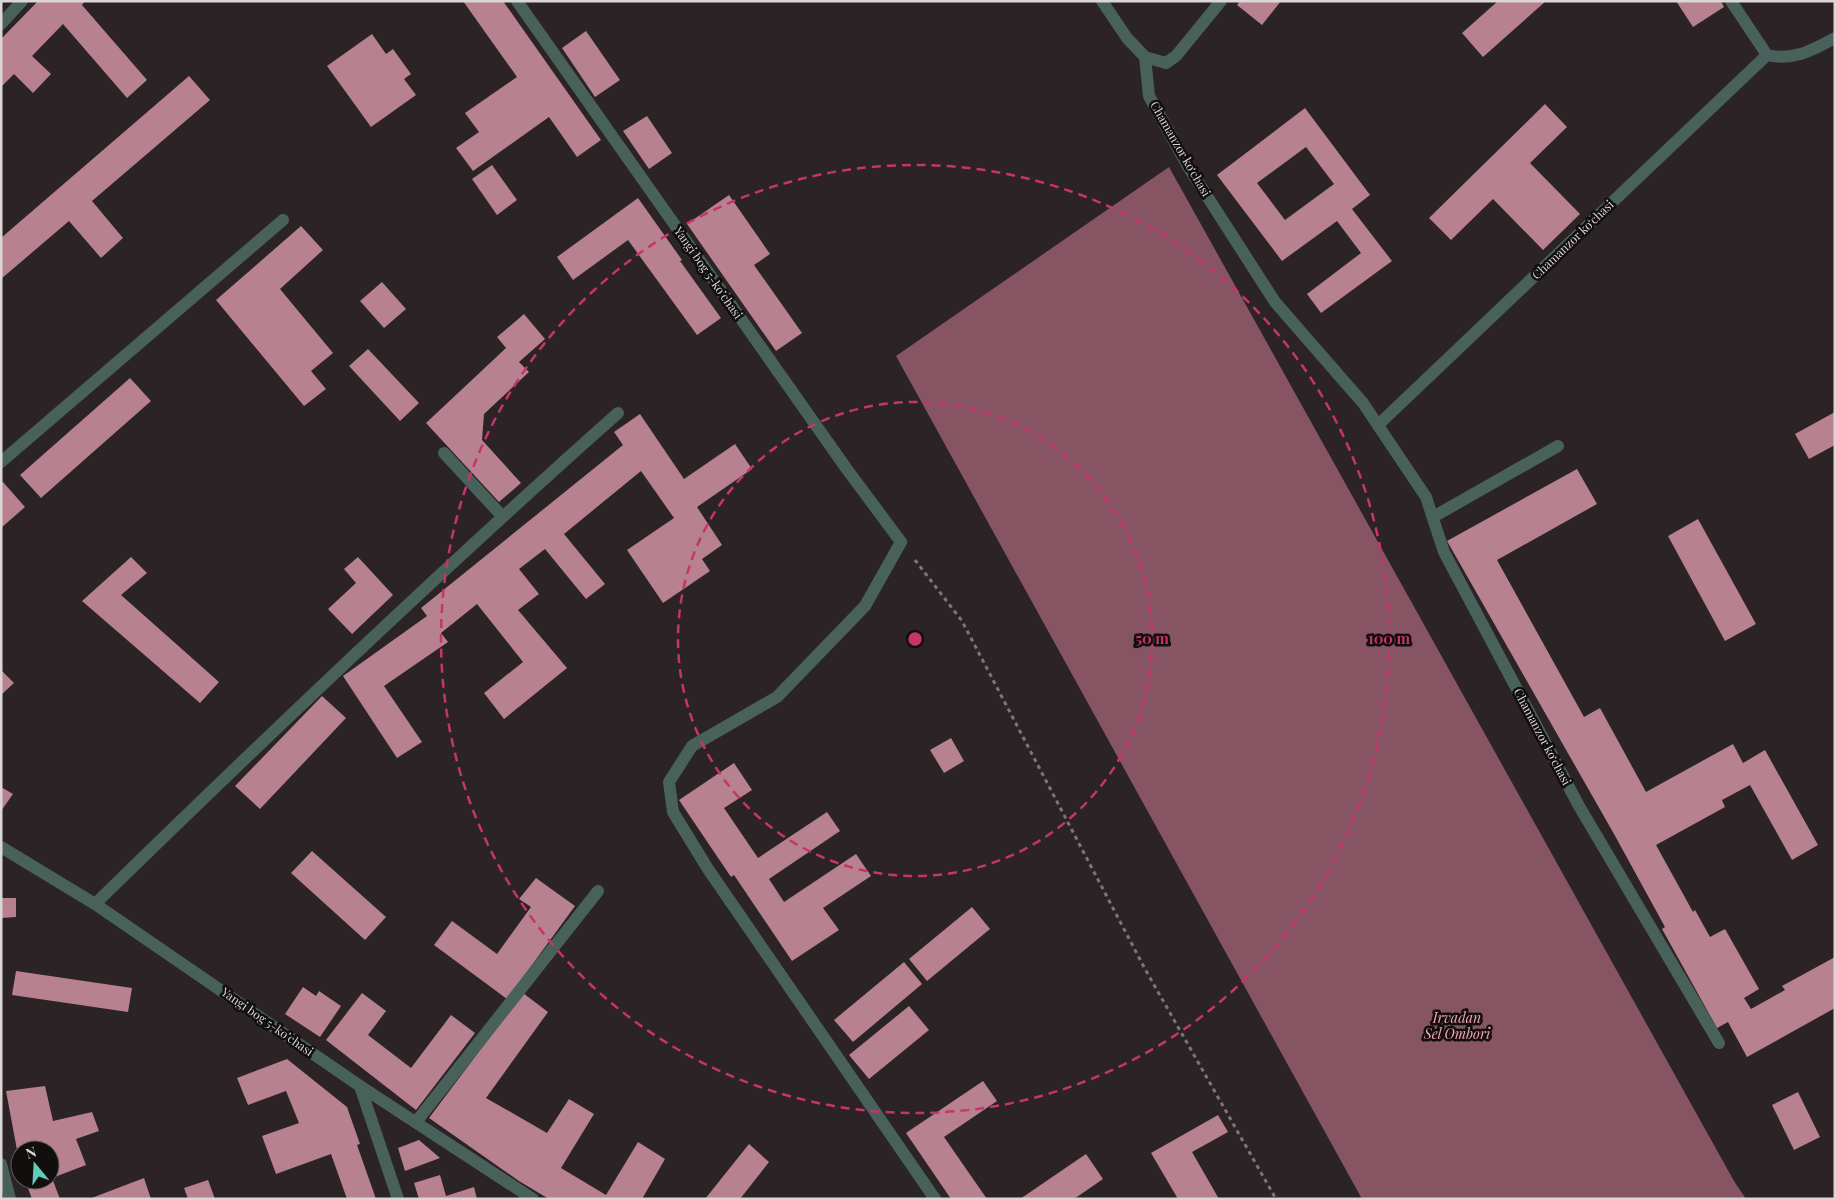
<svg xmlns="http://www.w3.org/2000/svg" width="1836" height="1200" font-family="'Playfair Display',serif">
	<style>
		.water { fill: #865462 }
		.building { fill: #b7818f; fill-rule: evenodd }
		.lines { fill: none; stroke-linecap: round; stroke-linejoin: round }
		.path { stroke: #7d7677; stroke-width: 3; stroke-dasharray: 4 4; stroke-linecap: butt }
		.service { stroke: #48615b; stroke-width: 12 }
		.minor { stroke: #48615b; stroke-width: 12 }
		.ring { fill: none; stroke: #c6346e; stroke-width: 2.5; stroke-dasharray: 9 6 }
		.labels { text-anchor: middle; stroke-width: 5; stroke-linejoin: round; paint-order: stroke }
		.street-label { font-size: 12px; fill: #dcd6d7; stroke: #110e0e }
		.water-label { font-size: 14px; font-style: italic; fill: #f4a3b9; stroke: #110e0e }
		.centre { fill: #c6346e; stroke: #110e0e; stroke-width: 2.5 }
		.ring-label { font-size: 15px; text-anchor: middle; font-weight: bold; fill: #c6346e; stroke: #110e0e; stroke-width: 5; stroke-linejoin: round; paint-order: stroke }
	</style>
	<rect width="100%" height="100%" fill="#2b2325"/>
	<path class="water" d="M1169,167L1734,1181L1746,1199H1362L896,356Z"/>
	<g class="building">
		<path d="M38,1H85L82,5L147,80L127,98L63,24L32,56L51,74L33,93L14,74L1,87V39Z"/>
		<path d="M463,1H503L601,140L577,157L549,117L473,171L456,148L479,132L465,113L517,77Z"/>
		<path d="M1240,1H1281L1262,25L1237,5Z"/>
		<path d="M1498,1H1546L1483,57L1462,33Z"/>
		<path d="M1676,1H1721L1724,7L1693,27Z"/>
		<path d="M586,31L620,80L595,97L562,48Z"/>
		<path d="M372,34L386,54L393,49L411,74L404,79L416,95L371,127L327,66Z"/>
		<path d="M189,76L210,100L92,201L123,238L101,258L69,221L1,279V238Z"/>
		<path d="M1545,104L1567,127L1530,163L1580,214L1543,250L1493,199L1451,240L1429,218Z"/>
		<path d="M1305,108L1370,195L1352,209L1392,261L1321,313L1307,294L1361,253L1337,221L1282,261L1217,175ZM1306,147L1334,184L1285,220L1257,183Z"/>
		<path d="M647,116L672,153L649,169L623,131Z"/>
		<path d="M492,165L517,200L497,215L472,179Z"/>
		<path d="M729,195L770,254L754,265L802,333L776,351L687,224Z"/>
		<path d="M638,198L682,260L680,261L721,318L697,335L628,240L573,280L557,257Z"/>
		<path d="M301,226L323,250L280,289L333,353L311,371L326,389L304,406L216,300Z"/>
		<path d="M382,282L406,309L384,328L360,301Z"/>
		<path d="M524,314L545,339L519,362L529,372L484,414L482,440L521,483L499,502L426,423L506,348L497,337Z"/>
		<path d="M368,349L419,403L400,421L349,366Z"/>
		<path d="M130,378L151,401L41,498L20,475Z"/>
		<path d="M1835,412V445L1809,459L1795,434Z"/>
		<path d="M640,414L684,479L735,444L752,469L697,507L722,545L702,559L710,571L663,603L627,550L674,518L641,471L564,534L605,584L586,599L545,549L519,569L539,594L518,610L567,668L504,719L484,693L523,662L477,604L441,633L448,642L384,686L422,742L397,758L343,676L427,616L421,608L623,445L614,432Z"/>
		<path d="M1577,469L1597,504L1497,560L1584,717L1600,708L1646,792L1733,744L1743,763L1765,750L1818,845L1792,860L1750,785L1722,800L1725,807L1656,845L1693,912L1695,910L1710,937L1725,929L1759,989L1744,998L1751,1009L1785,990L1782,986L1835,957V1008L1747,1057L1728,1022L1717,1028L1662,929L1665,927L1614,834L1447,541Z"/>
		<path d="M3,482L25,507L1,528V483Z"/>
		<path d="M1698,519L1756,624L1725,641L1668,536Z"/>
		<path d="M131,557L147,573L121,595L219,682L200,703L82,601Z"/>
		<path d="M358,557L393,595L352,634L328,609L356,583L344,569Z"/>
		<path d="M1,670L14,683L1,695Z"/>
		<path d="M322,696L346,718L260,809L235,786Z"/>
		<path d="M951,738L964,761L944,773L930,750Z"/>
		<path d="M734,763L752,790L724,808L758,858L827,812L840,831L769,879L784,902L856,854L871,876L823,908L839,930L792,961L734,875L731,877L679,800Z"/>
		<path d="M1,787L13,794L1,811Z"/>
		<path d="M312,851L386,917L365,940L291,873Z"/>
		<path d="M536,878L575,906L507,999L434,945L452,921L497,954L531,907L519,899Z"/>
		<path d="M1,898H16V917L1,918Z"/>
		<path d="M972,907L990,929L927,981L909,959Z"/>
		<path d="M904,962L922,984L853,1042L834,1020Z"/>
		<path d="M16,971L132,988L128,1012L12,995Z"/>
		<path d="M303,987L316,996L319,991L341,1006L320,1037L285,1014Z"/>
		<path d="M362,993L386,1011L368,1035L411,1068L451,1015L475,1033L416,1110L326,1040Z"/>
		<path d="M523,993L548,1012L486,1098L547,1133L569,1099L594,1114L561,1168L606,1195L638,1142L665,1159L642,1199H549L519,1181L429,1118Z"/>
		<path d="M909,1006L929,1030L869,1079L849,1055Z"/>
		<path d="M287,1059L347,1107L360,1144L357,1145L376,1199H347L331,1154L276,1174L262,1136L299,1123L286,1091L248,1105L237,1078Z"/>
		<path d="M983,1081L997,1101L944,1137L987,1199H951L906,1133Z"/>
		<path d="M45,1086L53,1121L92,1112L99,1131L76,1139L86,1165L52,1178L60,1199H32L25,1180H50V1150H20V1166L6,1091Z"/>
		<path d="M1798,1092L1820,1137L1794,1150L1772,1105Z"/>
		<path d="M1218,1115L1228,1132L1192,1152L1219,1199H1178L1151,1153Z"/>
		<path d="M419,1140L440,1158L405,1171L398,1148Z"/>
		<path d="M749,1144L769,1162L740,1199H705Z"/>
		<path d="M1086,1154L1103,1179L1074,1199H1020Z"/>
		<path d="M440,1175L446,1196L474,1187L477,1199H419L414,1183Z"/>
		<path d="M144,1178L151,1199H89Z"/>
		<path d="M208,1180L215,1199H188L184,1188Z"/>
	</g>
	<g class="lines">
		<path class="path" d="M915,560L962,621L1145,969L1276,1199"/>
		<g class="service">
			<path d="M1,24L22,1"/>
			<path d="M444,453L502,516"/>
			<path d="M1,462L283,220"/>
			<path d="M1433,517L1558,446"/>
			<path d="M901,542L865,606L777,697L692,746L669,782L673,812L708,869L935,1199"/>
			<path d="M95,904C266,737 439,572 618,413"/>
			<path d="M416,1122L598,891"/>
		</g>
		<g class="minor">
			<path d="M517,1L846,468L901,542"/>
			<path d="M1102,1L1127,38L1145,57L1166,63L1176,56L1221,1"/>
			<path d="M1731,1L1767,55C1793,61 1811,51 1835,38"/>
			<path d="M1145,57L1149,96L1189,168L1275,302L1363,403L1426,497L1444,552L1579,806L1719,1043"/>
			<path d="M1378,425L1767,55"/>
			<path d="M1,847L95,904L360,1086L533,1199"/>
			<path d="M360,1086L398,1199"/>
			<path d="M1,1164L10,1199"/>
		</g>
	</g>
	<g class="ring">
		<circle cx="915" cy="639" r="237"/>
		<circle cx="915" cy="639" r="474"/>
	</g>
	<g class="labels">
		<g class="street-label">
			<text transform="translate(1180 149) rotate(60)" y="4">Chamanzor koʻchasi</text>
			<text transform="translate(1573 240) rotate(-44)" y="4">Chamanzor koʻchasi</text>
			<text transform="translate(708 273) rotate(55)" y="4">Yangi bog 5-koʼchasi</text>
			<text transform="translate(1542 737) rotate(62)" y="4">Chamanzor koʻchasi</text>
			<text transform="translate(267 1022) rotate(35)" y="4">Yangi bog 5-koʼchasi</text>
		</g>
		<g class="water-label">
			<text x="1457" y="1023">Irvadan<tspan x="1457" dy="16">Sel Ombori</tspan></text>
		</g>
	</g>
	<circle cx="915" cy="639" r="8" class="centre"/>
	<g class="ring-label">
		<text x="1152" y="644">50 m</text>
		<text x="1389" y="644">100 m</text>
	</g>
	<rect width="1836" height="1200" fill="none" stroke="#dcd6d7" stroke-width="5"/>
	<g transform="translate(35 1165) rotate(342)"><circle r="24" fill="#110e0e" stroke="#625e5e"/>
	<path d="M0-4L9 19L0 12L-9 19Z" fill="#5eceb8"/>
	<text y="-8" font-size="14" font-weight="bold" text-anchor="middle" fill="#dcd6d7">N</text>
	</g>
</svg>
